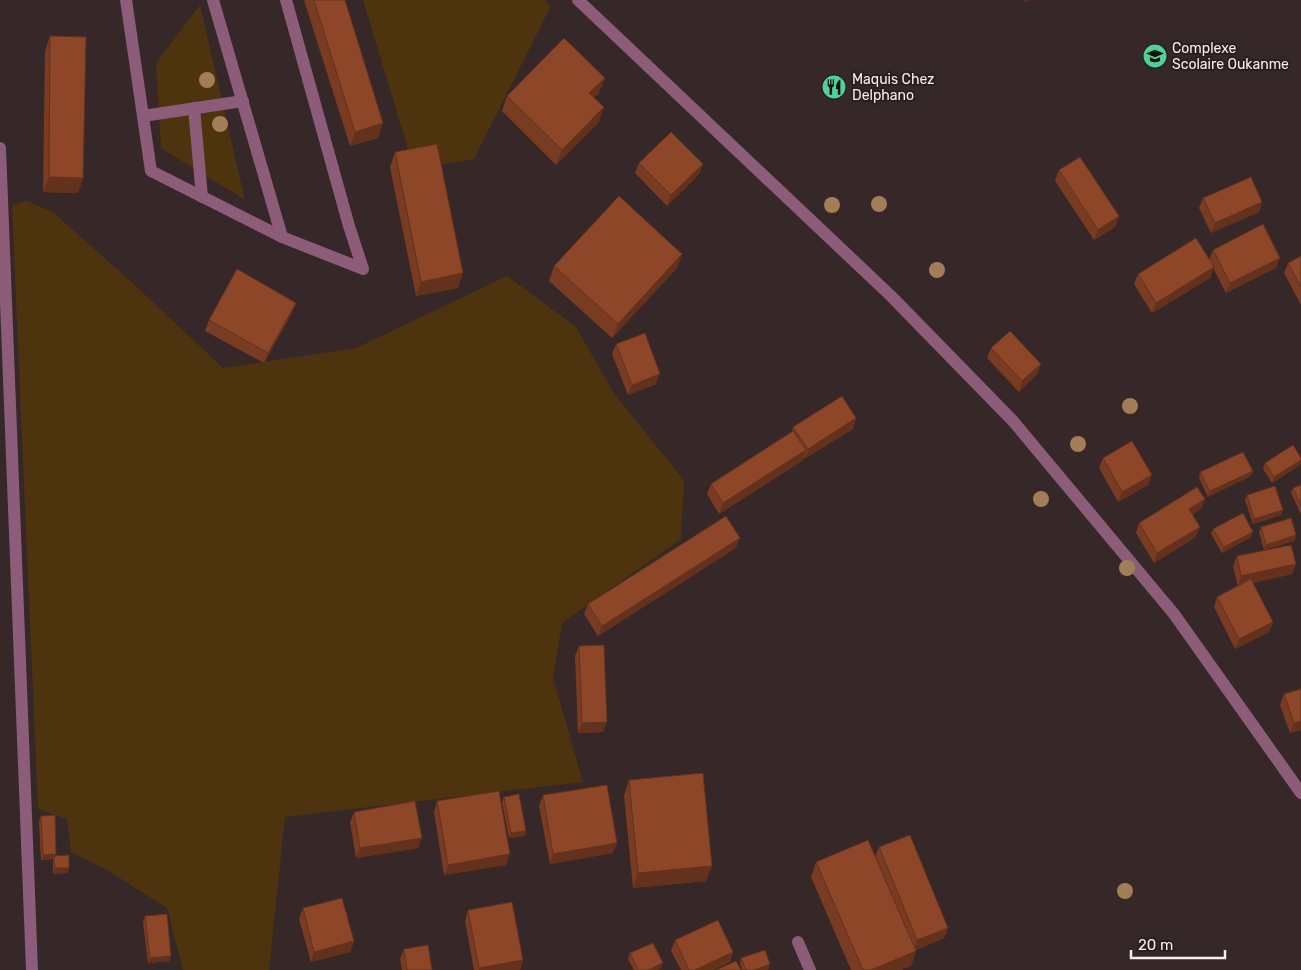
<svg xmlns="http://www.w3.org/2000/svg" width="1301" height="970" font-family="Rubik,sans-serif">
	<style>
		.green { fill: #4d330e }
		.lines { fill: none; stroke-linecap: round; stroke-linejoin: round }
		.service { stroke: #8c5c78; stroke-width: 12 }
		.pedestrian { stroke: #8c5c78; stroke-width: 12 }
		.minor { stroke: #8c5c78; stroke-width: 12 }
		.tree { fill: #a27d57 }
		.wall { fill: #793c22 }
		.shaded-wall { fill: #63311c }
		.building { fill: #8d4628; stroke: #63311c }
		.labels { text-anchor: middle; stroke-width: 4; stroke-linejoin: round; paint-order: stroke }
		.poi-label { font-size: 14px; fill: #f8eeef; stroke: #2c1d1e; text-anchor: start }
	</style>
	<rect width="100%" height="100%" fill="#362728"/>
	<g class="green">
		<path d="M363,0H545L551,6L474,159L414,169Z"/>
		<path d="M200,5L245,200L161,148L156,63Z"/>
		<path d="M27,201L53,212L138,288L223,368L356,348L507,276L576,327L615,395L684,480L681,539L562,623L553,677L583,782L285,817L269,970H183L167,908L107,870L71,852L67,819L38,809L12,205Z"/>
	</g>
	<g class="lines">
		<g class="service">
			<path d="M126,0L151,171L282,237L363,269L349,226L286,0"/>
			<path d="M213,0L282,237"/>
		</g>
		<g class="pedestrian">
			<path d="M194,108L202,197"/>
			<path d="M143,116L243,101"/>
		</g>
		<g class="minor">
			<path d="M578,0L891,296L1013,421L1174,614L1301,793"/>
			<path d="M0,148L32,970"/>
			<path d="M798,942L810,970"/>
		</g>
	</g>
	<g class="tree">
		<circle cx="207" cy="80" r="8"/>
		<circle cx="220" cy="124" r="8"/>
		<circle cx="879" cy="204" r="8"/>
		<circle cx="832" cy="205" r="8"/>
		<circle cx="937" cy="270" r="8"/>
		<circle cx="1130" cy="406" r="8"/>
		<circle cx="1078" cy="444" r="8"/>
		<circle cx="1041" cy="499" r="8"/>
		<circle cx="1127" cy="568" r="8"/>
		<circle cx="1125" cy="891" r="8"/>
	</g>
	<g class="wall">
		<path d="M304,0H345L378,138L350,146Z"/>
		<path d="M50,36L83,178L78,193L43,192L45,51Z"/>
		<path d="M599,93L594,97L599,122L556,165L502,111L507,96Z"/>
		<path d="M395,152L458,288L416,296L390,167Z"/>
		<path d="M639,163L703,164L699,174L667,206L635,173Z"/>
		<path d="M1059,170L1119,216L1115,227L1094,240L1055,181Z"/>
		<path d="M1203,198L1262,202L1259,212L1211,233L1199,208Z"/>
		<path d="M1213,250L1280,258L1276,268L1226,293L1213,268L1210,278L1152,313L1134,284L1138,274L1209,260Z"/>
		<path d="M682,254L677,268L612,338L549,281L554,266Z"/>
		<path d="M1301,256V305L1284,273L1288,263Z"/>
		<path d="M292,313L264,363L205,331L209,320Z"/>
		<path d="M616,344L656,384L628,395L612,354Z"/>
		<path d="M991,348L1041,364L1037,374L1019,392L987,358Z"/>
		<path d="M856,418L853,429L804,459L803,458L802,461L719,514L707,494L711,484L792,432L793,427Z"/>
		<path d="M1103,458L1148,485L1118,502L1099,468Z"/>
		<path d="M1301,458L1300,465L1272,483L1263,469L1265,463Z"/>
		<path d="M1253,471L1251,476L1208,497L1199,478L1200,472Z"/>
		<path d="M1301,485V514L1291,493L1293,488Z"/>
		<path d="M1247,495L1281,515L1253,524L1245,500Z"/>
		<path d="M1205,499L1201,509L1192,515L1196,537L1154,563L1136,533L1139,523Z"/>
		<path d="M1261,527L1296,535L1294,541L1264,550L1259,532Z"/>
		<path d="M1213,529L1251,537L1222,553L1211,534Z"/>
		<path d="M736,548L598,636L584,614L588,604Z"/>
		<path d="M1237,556L1296,564L1292,574L1253,583L1273,622L1269,632L1235,649L1214,607L1217,597L1239,586H1238L1233,566Z"/>
		<path d="M579,646L603,732L578,733L575,656Z"/>
		<path d="M1301,689V730L1290,733L1280,705L1284,694Z"/>
		<path d="M629,780L706,881L633,888L624,795Z"/>
		<path d="M543,795L613,853L550,864L539,806Z"/>
		<path d="M504,797L525,836L509,838L502,802Z"/>
		<path d="M437,801L506,865L444,875L434,812Z"/>
		<path d="M354,812L418,848L356,858L350,822Z"/>
		<path d="M41,816L55,856L69,868L67,873L53,874V859L41,860L39,821Z"/>
		<path d="M879,847L948,928L944,938L916,950V951L911,966L901,970H851L811,877L816,862L875,857Z"/>
		<path d="M303,908L354,941L350,952L311,962L299,919Z"/>
		<path d="M468,910L523,960L520,970H474L465,921Z"/>
		<path d="M145,916L170,961L148,963L143,922Z"/>
		<path d="M675,940L733,952L730,962L713,970H681L671,951Z"/>
		<path d="M404,949L432,970H402L400,959Z"/>
		<path d="M630,953L661,968L657,970H634L628,959Z"/>
		<path d="M741,958L770,964L768,970H742L740,963Z"/>
	</g>
	<g class="shaded-wall">
		<path d="M1025,0H1030L1024,3Z"/>
		<path d="M605,78L599,93L584,108L589,93Z"/>
		<path d="M604,107L599,122L556,165L562,150Z"/>
		<path d="M383,123L378,138L350,146L355,132Z"/>
		<path d="M703,164L699,174L667,206L671,195Z"/>
		<path d="M49,177L83,178L78,193L43,192Z"/>
		<path d="M1262,202L1259,212L1211,233L1215,223Z"/>
		<path d="M1119,216L1115,227L1094,240L1098,230Z"/>
		<path d="M682,254L677,268L612,338L618,324Z"/>
		<path d="M1280,258L1276,268L1226,293L1230,283Z"/>
		<path d="M1214,267L1210,278L1152,313L1156,303Z"/>
		<path d="M463,273L458,288L416,296L421,282Z"/>
		<path d="M296,303L292,313L264,363L268,353Z"/>
		<path d="M1041,364L1037,374L1019,392L1022,381Z"/>
		<path d="M660,374L656,384L628,395L632,385Z"/>
		<path d="M856,418L853,429L804,459L808,449Z"/>
		<path d="M806,450L802,461L719,514L723,503Z"/>
		<path d="M1301,460L1300,465L1272,483L1274,477Z"/>
		<path d="M1253,471L1251,476L1208,497L1210,491Z"/>
		<path d="M1152,475L1148,485L1118,502L1122,492Z"/>
		<path d="M1205,499L1201,509L1185,519L1189,509Z"/>
		<path d="M1283,510L1281,515L1253,524L1254,519Z"/>
		<path d="M1200,527L1196,537L1154,563L1157,553Z"/>
		<path d="M1253,532L1251,537L1222,553L1224,547Z"/>
		<path d="M1296,535L1294,541L1264,550L1266,545Z"/>
		<path d="M740,538L736,548L598,636L602,626Z"/>
		<path d="M1296,564L1292,574L1238,586L1241,576Z"/>
		<path d="M1273,622L1269,632L1235,649L1239,639Z"/>
		<path d="M1301,721V730L1290,733L1294,723Z"/>
		<path d="M607,722L603,732L578,733L582,723Z"/>
		<path d="M526,831L525,836L509,838L511,833Z"/>
		<path d="M422,838L418,848L356,858L360,848Z"/>
		<path d="M617,843L613,853L550,864L553,854Z"/>
		<path d="M56,854L55,858L54,856L53,859L41,860L43,855Z"/>
		<path d="M510,854L506,865L444,875L448,865Z"/>
		<path d="M712,866L706,881L633,888L638,873Z"/>
		<path d="M55,868H69L67,873L53,874Z"/>
		<path d="M948,928L944,938L913,951L917,940Z"/>
		<path d="M354,941L350,952L311,962L314,952Z"/>
		<path d="M916,951L911,966L901,970H871Z"/>
		<path d="M733,952L730,962L713,970H695Z"/>
		<path d="M171,956L170,961L148,963L150,958Z"/>
		<path d="M523,960L520,970H479V968Z"/>
		<path d="M663,963L661,968L657,970H648Z"/>
		<path d="M770,964L768,970H754Z"/>
	</g>
	<g class="building">
		<path d="M314,0H345L383,123L355,132Z"/>
		<path d="M50,36L86,37L83,178L49,177Z"/>
		<path d="M564,38L605,78L589,93L604,107L562,150L507,96Z"/>
		<path d="M671,132L703,164L671,195L639,163Z"/>
		<path d="M437,144L463,273L421,282L395,152Z"/>
		<path d="M1080,157L1119,216L1098,230L1059,170Z"/>
		<path d="M1251,177L1262,202L1215,223L1203,198Z"/>
		<path d="M619,196L682,254L618,324L554,266Z"/>
		<path d="M1263,224L1280,258L1230,283L1213,250Z"/>
		<path d="M1196,238L1214,267L1156,303L1138,274Z"/>
		<path d="M1301,256V287L1288,263Z"/>
		<path d="M237,269L296,303L268,353L209,320Z"/>
		<path d="M1010,331L1041,364L1022,381L991,348Z"/>
		<path d="M645,333L660,374L632,385L616,344Z"/>
		<path d="M842,396L856,418L808,449L793,427Z"/>
		<path d="M793,431L806,450L723,503L711,484Z"/>
		<path d="M1132,441L1152,475L1122,492L1103,458Z"/>
		<path d="M1293,445L1301,458V460L1274,477L1265,463Z"/>
		<path d="M1243,452L1253,471L1210,491L1200,472Z"/>
		<path d="M1301,485V505L1293,488Z"/>
		<path d="M1275,486L1283,510L1254,519L1247,495Z"/>
		<path d="M1197,487L1205,499L1189,509L1200,527L1157,553L1139,523Z"/>
		<path d="M1243,513L1253,532L1224,547L1213,529Z"/>
		<path d="M726,516L740,538L602,626L588,604Z"/>
		<path d="M1291,518L1296,535L1266,545L1261,527Z"/>
		<path d="M1291,545L1296,564L1241,576L1237,556Z"/>
		<path d="M1251,579L1273,622L1239,639L1217,597Z"/>
		<path d="M604,645L607,722L582,723L579,646Z"/>
		<path d="M1301,689V721L1294,723L1284,694Z"/>
		<path d="M703,773L712,866L638,873L629,780Z"/>
		<path d="M607,785L617,843L553,854L543,795Z"/>
		<path d="M499,791L510,854L448,865L437,801Z"/>
		<path d="M519,794L526,831L511,833L504,797Z"/>
		<path d="M415,801L422,838L360,848L354,812Z"/>
		<path d="M55,815L56,854L43,855L41,816Z"/>
		<path d="M910,835L948,928L917,940L879,847Z"/>
		<path d="M868,840L916,951L871,970H863L816,862Z"/>
		<path d="M69,855V868H55L54,856Z"/>
		<path d="M342,898L354,941L314,952L303,908Z"/>
		<path d="M512,902L523,960L479,968L468,910Z"/>
		<path d="M167,914L171,956L150,958L145,916Z"/>
		<path d="M718,920L733,952L695,970H689L675,940Z"/>
		<path d="M653,943L663,963L648,970H638L630,953Z"/>
		<path d="M428,945L432,970H407L404,949Z"/>
		<path d="M765,950L770,964L754,970H746L741,958Z"/>
		<path d="M736,961L741,970H716Z"/>
	</g>
	<defs>
		<symbol id="school-disc" viewBox="-11 -11 22 22"><circle r="9.5" fill="#4dd39a" stroke="#2c1d1e"/><path d="M0-5L7-2L0 1L-7-2ZM-4 1L0 2.5L4 1V4Q0 6-4 4Z" fill="#111"/></symbol>
		<symbol id="restaurant-disc" viewBox="-11 -11 22 22"><circle r="9.5" fill="#4dd39a" stroke="#2c1d1e"/><path d="M-5-6h1v4h1v-4h1v4h1v-4h1v5L-1.5 .5V6h-2V.5L-5-1ZM5-6V6H3V1.5H1.5Q1.5-4 5-6Z" fill="#111"/></symbol>
	</defs>
	<g fill-rule="evenodd">
		<use href="#school-disc" x="1141" y="42" width="28" height="28"/>
		<use href="#restaurant-disc" x="820" y="73" width="28" height="28"/>
	</g>
	<g class="labels">
		<g class="poi-label">
			<text x="1172" y="53">Complexe<tspan x="1172" dy="16">Scolaire Oukanme</tspan></text>
			<text x="852" y="84">Maquis Chez<tspan x="852" dy="16">Delphano</tspan></text>
		</g>
	</g>
	<path d="M1131 950v8h94v-8" fill="none" stroke="#f8eeef" stroke-width="2.5"/>
	<text x="1138" y="950" font-size="15" fill="#f8eeef" stroke="#2c1d1e" stroke-width="4" paint-order="stroke">20 m</text>
</svg>
